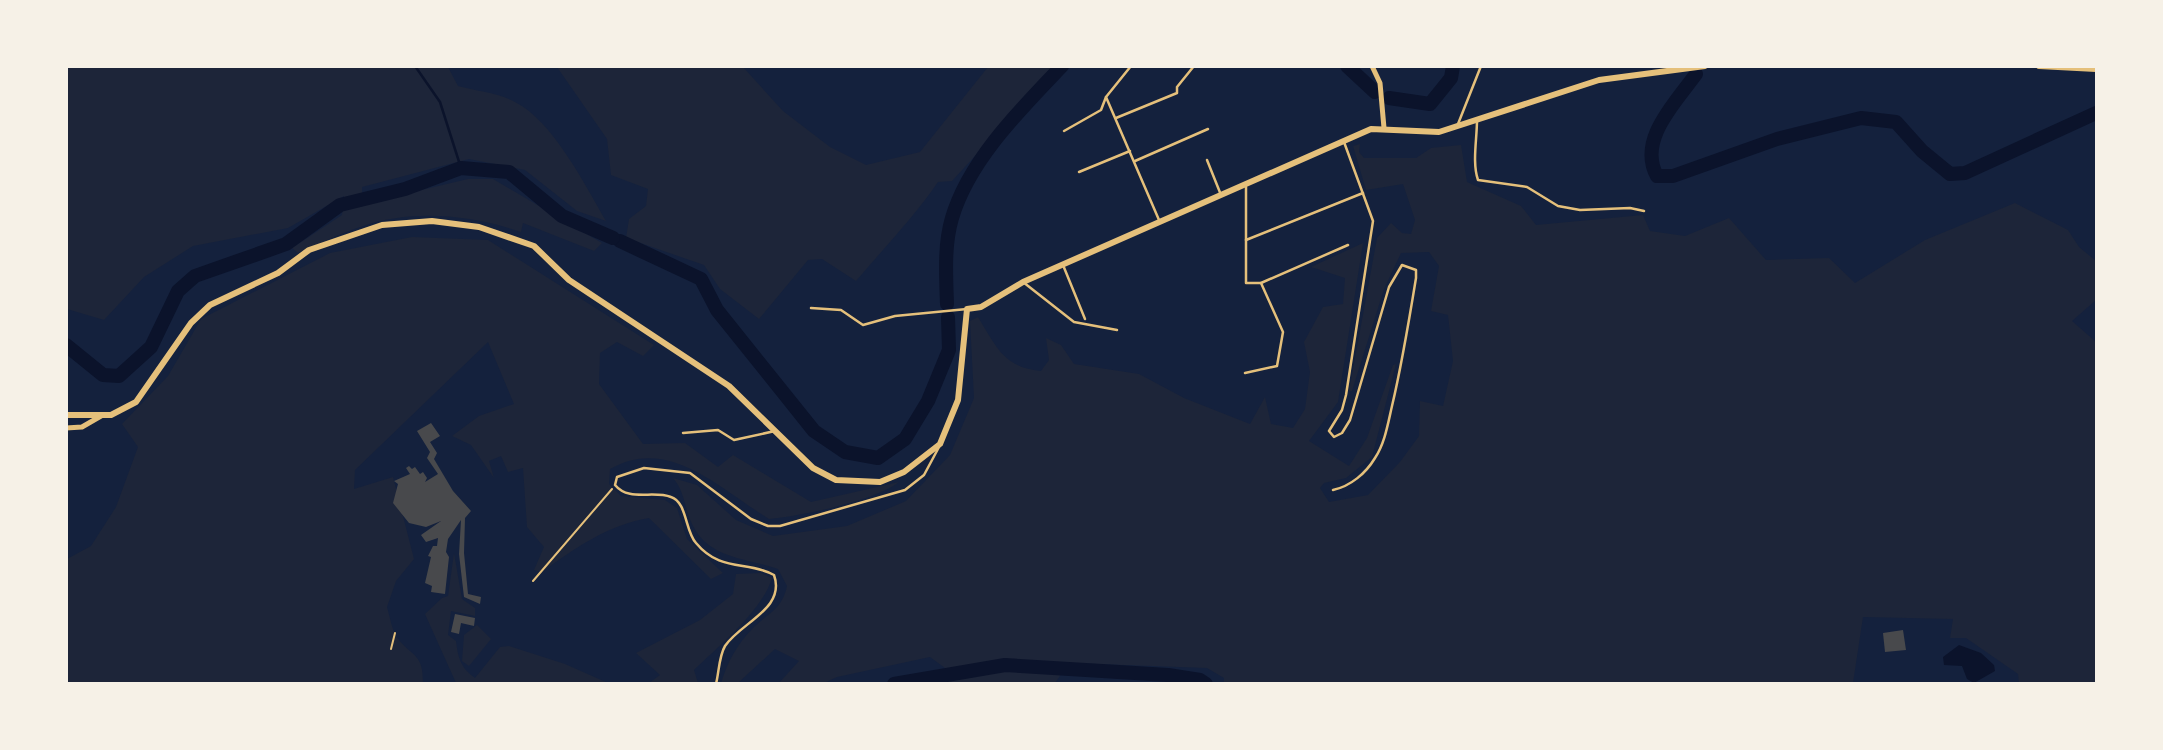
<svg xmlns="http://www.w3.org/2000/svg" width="2163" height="750" font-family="'Fira Sans Condensed',sans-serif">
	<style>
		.green { fill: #1d2539 }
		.water { fill: #0b132b }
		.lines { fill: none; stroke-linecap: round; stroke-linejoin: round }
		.stream { stroke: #0b132b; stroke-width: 2.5 }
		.river { stroke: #0b132b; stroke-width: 14 }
		.building { fill: #48494c }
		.path { stroke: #e5c07b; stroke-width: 2 }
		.service { stroke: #e5c07b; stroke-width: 2.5 }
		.minor { stroke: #e5c07b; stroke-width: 5 }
		.tertiary { stroke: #e5c07b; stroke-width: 6 }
	</style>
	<rect width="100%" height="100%" fill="#14213d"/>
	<g class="green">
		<path d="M67,67H448L458,86C476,91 499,93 515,102C553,121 585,185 606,221L577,211L525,170L469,159L362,187V204L468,179H493L602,243L594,251L523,223L521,232C471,215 414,209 363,226C341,233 319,244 298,253L292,248L342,215L344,196L288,228L193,246L144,277L104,320L67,309Z"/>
		<path d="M557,67H743L783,111L830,147L866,165L920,152L988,67H1057L952,181L938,182C914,217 884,248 856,281L822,259L808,260L759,319L720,289L704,265L626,238L629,219L646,206L648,189L611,175L607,139Z"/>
		<path d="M1360,144L1359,152L1364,158H1416L1431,148L1461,145L1467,182L1521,206L1536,225L1643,215L1650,231L1685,236L1729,218L1766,260L1829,258L1855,283L1925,240L2015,203L2068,230L2079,247L2096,261V300L2072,321L2096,342V683H2019L2018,674L1966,638H1950L1953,619L1863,617L1853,683L1224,684V678L1207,668L1069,663L1055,683L938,684L945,681V668L930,657L837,677L824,683L778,684L799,661L775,649L738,683H721C728,661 737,644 754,627C770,612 782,609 787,586L778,569C747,558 708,559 692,524C684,507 685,492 673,478L697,485L736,520L773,536L847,526L906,501L950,455L974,398L970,321L978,317C996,346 1004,368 1041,371L1049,360L1046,338L1061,345L1074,364L1139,374L1184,398L1250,424L1265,397L1271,424L1293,428L1305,409L1310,372L1304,342L1323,307L1343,304L1345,278L1311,267L1363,243L1338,402L1309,441L1349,466L1367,438L1393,365L1396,364L1372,457L1346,478L1324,483L1320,488L1329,502L1368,495L1400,462L1419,436L1420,401L1443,406L1453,361L1448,315L1431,311L1439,266L1429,252L1401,253L1384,289L1352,391H1349L1377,238L1391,223L1402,233L1411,234L1415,220L1403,184L1366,190L1353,146Z"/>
		<path d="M412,237L488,240L654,345L643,356L617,342L600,353L599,384L643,444L685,443L718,467L733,455L811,502L899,482C874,501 802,516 769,519C720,489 669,435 610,469L609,484L621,496L665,500L677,508L687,539L723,573L711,579L649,518C608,525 575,548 542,572L534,570L544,547L527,527L523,468L508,472L501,456L489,461L494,478L471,445L452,436L479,416L514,404L488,342L355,470L354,489L393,477L414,559L396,581L387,607C390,617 392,632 399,640C414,658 423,654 423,683L67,684V559L91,546L116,507L138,447L122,424L168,376L201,319L330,253Z"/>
		<path d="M454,553L462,599L475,608V616L451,611L448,635L456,641C458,658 461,668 475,678L500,647L509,646L565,664L608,683H456L425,614L442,598L448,596Z"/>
		<path d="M761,573L772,578C763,610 718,647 694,670L698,683H649L660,675L636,653L700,620L733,594L736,574Z"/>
		<path d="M477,625L491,639L469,666L462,661L464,635Z"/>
	</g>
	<path class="water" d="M1959,645L1981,653L1994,665L1995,671L1974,683L1967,679L1962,666L1944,665L1943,657Z"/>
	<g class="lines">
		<path class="stream" d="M415,66L440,102L461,168"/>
		<g class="river">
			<path d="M1347,66L1375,92"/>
			<path d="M1696,74C1676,102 1637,140 1657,176H1673L1777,139L1861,118L1896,122L1922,151L1950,174L1965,173L2096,113"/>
			<path d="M1389,98L1430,104L1451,78L1453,66"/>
			<path d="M620,241L701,279L717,310L814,431L845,452L878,458L905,439L928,401L949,350L948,317"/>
			<path d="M947,304C946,275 944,245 952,218C969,160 1021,109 1062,66"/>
			<path d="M66,345L103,375L119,376L151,347L178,291L195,276L286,244L340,205L405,189L461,168L509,172L562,216L613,238"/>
			<path d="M894,684L1005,665L1168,675L1200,680L1206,684"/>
		</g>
	</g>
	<g class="building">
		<path d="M431,423L440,436L430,442L437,453L434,459L453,491L471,511L465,518L464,553L468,594L481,597L480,604L464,597L459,554L461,520L448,539L446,552L449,557L445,594L431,592L432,586L425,583L431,557L428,556L433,546H437L438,538L426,542L421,535L441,521L426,527L409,523L393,503L398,484L394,481L410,474L406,468L409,466L412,469L415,467L420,474L423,472L427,478L425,482L438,474L427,458L430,452L417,431Z"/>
		<path d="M455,614L475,618L474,626L461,623L459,634L451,632Z"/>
		<path d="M1903,630L1906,650L1885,652L1883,633Z"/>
	</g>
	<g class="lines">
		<g class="path">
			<path d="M533,581L612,489"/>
			<path d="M391,649L395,633"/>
		</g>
		<g class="service">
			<path d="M1131,66L1106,97L1159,220"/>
			<path d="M1116,118L1177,93V87L1194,66"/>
			<path d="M1477,120C1477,139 1472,163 1478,180L1527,187L1558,206L1580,210L1630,208L1644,211"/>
			<path d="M1458,124L1481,66"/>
			<path d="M1064,131L1101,110L1106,97"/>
			<path d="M1207,160L1221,195"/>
			<path d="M1135,161L1208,129"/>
			<path d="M1079,172L1130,151"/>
			<path d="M1246,240L1363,193"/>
			<path d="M1063,265L1085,319"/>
			<path d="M1023,282L1074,322L1117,330"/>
			<path d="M1261,283L1348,245"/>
			<path d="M811,308L841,310L863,325L895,316L967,309"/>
			<path d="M1245,373L1277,366L1283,332L1261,283H1246V187"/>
			<path d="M683,433L718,430L734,440L775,431"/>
			<path d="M1333,490C1351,486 1366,473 1375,458C1385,443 1388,423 1392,406C1402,364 1409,321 1416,278V270L1402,265L1389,287L1350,420L1342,433L1334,437L1329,431L1342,410L1346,395L1373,221L1344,142"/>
			<path d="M716,684C719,672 719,656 725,646C741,622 786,609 774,575C747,560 721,573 696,543C685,531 687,502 671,497C653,490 629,502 615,485L617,477L644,468L690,473L751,519L768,526H780L905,490L924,475L939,447"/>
		</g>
		<g class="minor">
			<path d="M1372,66L1380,83L1384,128"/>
			<path d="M66,428L82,427L101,416"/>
		</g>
		<g class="tertiary">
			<path d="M2039,66L2096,69"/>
			<path d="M66,415H111L136,402L191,323L210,305L278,273L309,250L382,225L432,221L479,227L534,246L569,280L729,386L813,468L836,480L880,482L904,472L940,444L958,400L967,309L981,307L1023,282L1371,129L1439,132L1599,80L1705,66"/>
		</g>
	</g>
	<rect width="2163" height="750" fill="none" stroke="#f6f1e7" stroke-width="136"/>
</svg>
